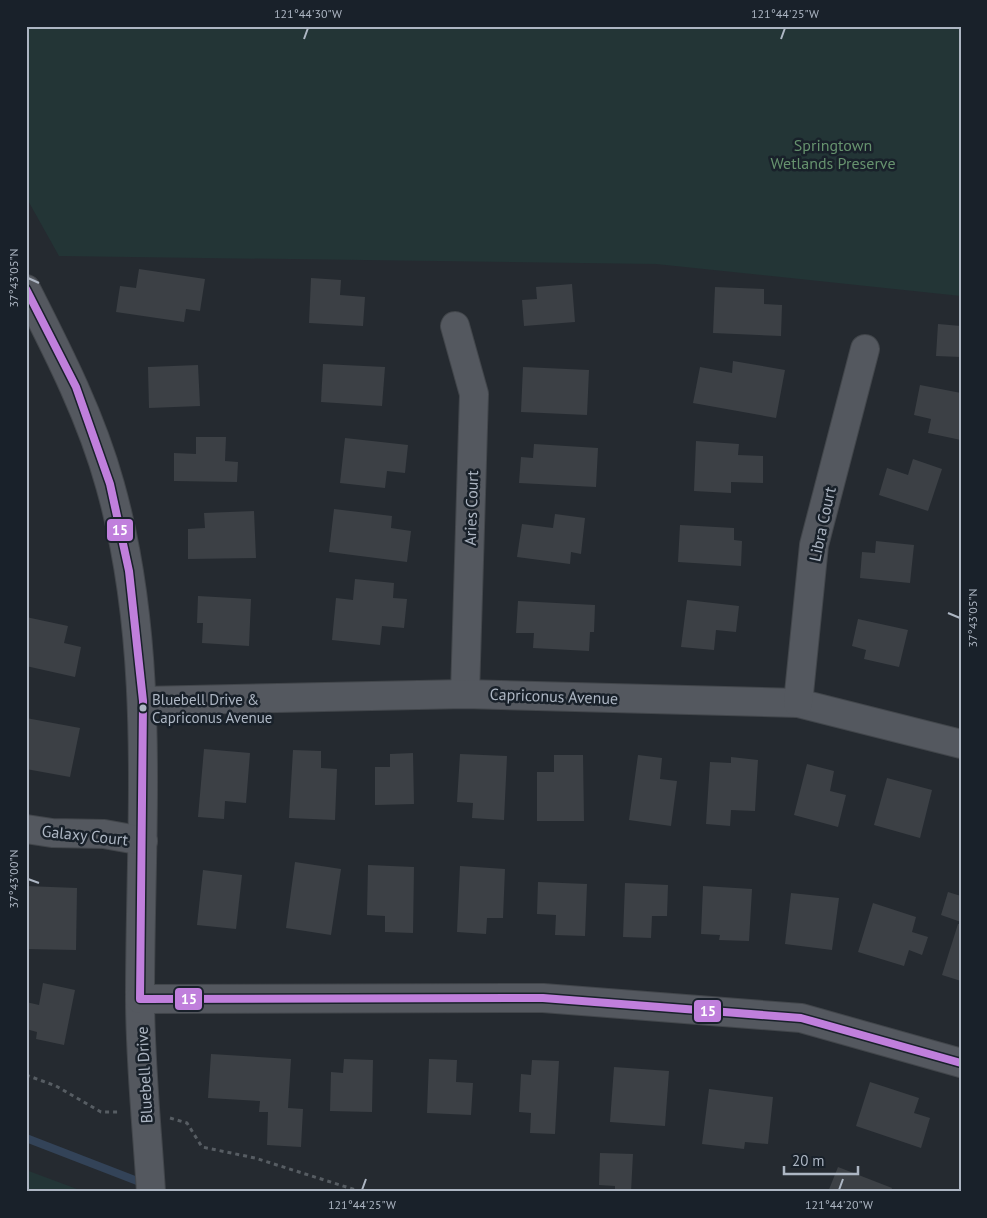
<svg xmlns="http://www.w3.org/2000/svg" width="987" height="1218" font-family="'PT Sans',sans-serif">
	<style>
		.green { fill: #233536 }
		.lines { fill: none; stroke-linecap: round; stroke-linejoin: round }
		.stream { stroke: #334358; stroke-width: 8 }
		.building { fill: #3c4045 }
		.minor-casing { stroke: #42464b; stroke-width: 30 }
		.path { stroke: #575d63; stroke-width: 3; stroke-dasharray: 4 4; stroke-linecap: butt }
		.minor { stroke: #54585f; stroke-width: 28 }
		.bus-1-casing { stroke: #19212a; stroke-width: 11 }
		.bus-1 { stroke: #c07fdc; stroke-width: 8 }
		.ticks { fill: none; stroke: #adb6c3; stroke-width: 2 }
		.bus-dot { fill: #adb6c3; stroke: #19212a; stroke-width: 2 }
		.labels { text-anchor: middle; stroke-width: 5; stroke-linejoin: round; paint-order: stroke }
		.bus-label { font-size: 15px; fill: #adb6c3; stroke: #19212a; text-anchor: start }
		.park-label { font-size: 16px; fill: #66926e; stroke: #19212a }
		.street-label { font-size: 16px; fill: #adb6c3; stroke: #19212a }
		.line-badge { stroke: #19212a; stroke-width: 2 }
		.badge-label { font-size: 14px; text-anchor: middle; font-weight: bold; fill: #fff }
		.neatline { fill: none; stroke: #adb6c3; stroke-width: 2 }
		.ticks-label { font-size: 12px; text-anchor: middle; fill: #adb6c3 }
	</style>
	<rect width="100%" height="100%" fill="#252a30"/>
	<g class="green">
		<path d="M26,26H961V296L656,264L59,256L26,197Z"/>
		<path d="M26,1170L85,1192H26Z"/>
	</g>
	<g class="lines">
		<path class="stream" d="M26,1138L145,1184"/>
	</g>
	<g class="building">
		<path d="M139,269L205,279L200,311L186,309L184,322L116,312L120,286L136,288Z"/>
		<path d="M311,278L341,280L340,295L365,297L363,326L309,323Z"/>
		<path d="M572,284L575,322L524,326L522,300L537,299L536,287Z"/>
		<path d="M715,287L764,289V304L782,305L781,336L713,333Z"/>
		<path d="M938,324L961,326V357L936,356Z"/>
		<path d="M733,361L785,370L776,418L693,403L700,367L732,373Z"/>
		<path d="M323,364L385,367L382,406L321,402Z"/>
		<path d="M198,365L200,406L149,408L148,367Z"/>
		<path d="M523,367L589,370L587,415L521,412Z"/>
		<path d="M920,385L961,393V440L928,433L931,419L914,415Z"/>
		<path d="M196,437H226L225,461L238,462L237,482L174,481V453L196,454Z"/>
		<path d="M345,438L408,445L405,473L387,471L385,488L340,483Z"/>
		<path d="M696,441L739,444L738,455L763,456V483L731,482V493L694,491Z"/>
		<path d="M534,444L598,448L596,487L519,483L521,457L533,458Z"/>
		<path d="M913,459L942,469L928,511L879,495L887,468L908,475Z"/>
		<path d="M334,509L392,516L391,528L411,531L407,562L329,552Z"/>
		<path d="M254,511L256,558L188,559V529L205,528L204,513Z"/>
		<path d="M555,514L585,518L581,554L571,552L570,564L517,557L522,524L553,528Z"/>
		<path d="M680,525L734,528V540L742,541L741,566L678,562Z"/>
		<path d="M876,541L914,545L910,583L860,578L862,552L875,553Z"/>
		<path d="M355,579L394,583L393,598L407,599L404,628L382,626L380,645L332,640L336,598L353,600Z"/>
		<path d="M198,596L251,599L249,646L202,643L203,623H197Z"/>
		<path d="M687,600L739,606L736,632L716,630L714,650L681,647Z"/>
		<path d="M518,601L595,605L594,632H590L589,651L533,648L534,633H516Z"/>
		<path d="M26,617L68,626L64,643L81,647L75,677L26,666Z"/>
		<path d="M858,619L908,630L899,667L864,659L866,650L852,646Z"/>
		<path d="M26,718L80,728L70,777L26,769Z"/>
		<path d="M204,749L250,753L246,803L225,801L224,819L198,817Z"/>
		<path d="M293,750L321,751V768L337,769L335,820L289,818Z"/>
		<path d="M413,753L414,804L375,805V767H390V754Z"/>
		<path d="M460,754L507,756L504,820L472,818L473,803L457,802Z"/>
		<path d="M554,755H583L584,821H537V772H554Z"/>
		<path d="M638,755L662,758L660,779L677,781L671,826L629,820Z"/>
		<path d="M731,757L758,760L755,811L731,810L730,826L706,824L710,762L731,763Z"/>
		<path d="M807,764L834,771L830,791L846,795L838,827L794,815Z"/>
		<path d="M887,778L932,790L920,838L874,825Z"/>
		<path d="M295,862L341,869L331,935L286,928Z"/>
		<path d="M368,865L414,867L413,933L385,932V916L367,915Z"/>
		<path d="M460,866L505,869L503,918H487L486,934L457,932Z"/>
		<path d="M203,870L242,875L236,929L197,925Z"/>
		<path d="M538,882L587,884L585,936L555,935L556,915L537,914Z"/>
		<path d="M625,883L668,885L667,916H652L651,938L623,937Z"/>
		<path d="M26,886L77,888L76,950L26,949Z"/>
		<path d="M703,886L752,889L749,941L719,940L720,935L701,934Z"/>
		<path d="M948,892L961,896V922L941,915Z"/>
		<path d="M791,893L839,898L832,950L785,944Z"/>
		<path d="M873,903L916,917L912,932L928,937L922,955L909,950L904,966L858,952Z"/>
		<path d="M958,924H961V981L942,975Z"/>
		<path d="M43,983L75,990L64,1045L36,1039L37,1032L26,1029V1002L39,1005Z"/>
		<path d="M211,1054L291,1059L288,1108L303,1109L301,1147L267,1145L268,1112H259L260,1101L208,1098Z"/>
		<path d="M344,1059L373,1060L372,1112L330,1111L331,1072L343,1073Z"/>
		<path d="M429,1059L457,1060L456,1082L473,1083L471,1115L427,1113Z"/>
		<path d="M532,1060L559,1061L555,1134L530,1133L531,1113L519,1112L521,1074L531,1075Z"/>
		<path d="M614,1067L669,1071L665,1126L610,1122Z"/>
		<path d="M870,1082L919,1098L914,1113L930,1118L921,1148L856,1126Z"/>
		<path d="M709,1089L773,1097L768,1144L745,1142L744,1149L702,1144Z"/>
		<path d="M600,1153L633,1154L631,1192H615V1186L599,1185Z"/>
		<path d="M838,1167L892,1188L890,1192H828Z"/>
	</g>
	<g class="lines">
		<defs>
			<g id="minor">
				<path d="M26,289C58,352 91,416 110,485C157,651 140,826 140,997C140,1062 147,1127 151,1192"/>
				<path d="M455,326L474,394L465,694"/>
				<path d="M143,701L465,694L798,703L961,744"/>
				<path d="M798,703L814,545L865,349"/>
				<path d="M26,829L52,833L104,834L143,841"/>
				<path d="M140,999L543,998L801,1018L961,1063"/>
			</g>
		</defs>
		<use href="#minor" class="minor-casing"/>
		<g class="path">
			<path d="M26,1075L56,1086L101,1112H120"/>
			<path d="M170,1118L187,1123L202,1147L255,1158L362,1192"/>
		</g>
		<use href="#minor" class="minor"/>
		<defs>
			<path id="bus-1" d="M26,289L76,387L110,484L129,571L143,701L140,999L543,998L801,1018L961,1063"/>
		</defs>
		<use href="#bus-1" class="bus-1-casing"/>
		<use href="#bus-1" class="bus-1"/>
	</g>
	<path class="ticks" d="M304,39L308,28M781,39L785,28M28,278L39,283M948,613L960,618M28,879L39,883M362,1190L366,1179M839,1190L843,1179"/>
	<circle class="bus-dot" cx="143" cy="708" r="4.5"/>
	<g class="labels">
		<g class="bus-label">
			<text x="152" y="705">Bluebell Drive &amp;<tspan x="152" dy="18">Capriconus Avenue</tspan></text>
		</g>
		<g class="park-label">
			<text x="833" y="151">Springtown<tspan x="833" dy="18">Wetlands Preserve</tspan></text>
		</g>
		<g class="street-label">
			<text transform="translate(471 508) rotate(-88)" y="6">Aries Court</text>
			<text transform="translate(822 524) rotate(-78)" y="6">Libra Court</text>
			<text transform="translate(554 696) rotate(2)" y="6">Capriconus Avenue</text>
			<text transform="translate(85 835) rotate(6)" y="6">Galaxy Court</text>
			<text transform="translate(144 1075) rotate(-93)" y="6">Bluebell Drive</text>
		</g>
	</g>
	<g class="line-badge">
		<rect x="106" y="518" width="28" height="24" rx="5" fill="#c07fdc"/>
		<rect x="174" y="987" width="29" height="24" rx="5" fill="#c07fdc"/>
		<rect x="693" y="999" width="29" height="24" rx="5" fill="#c07fdc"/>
	</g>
	<g class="badge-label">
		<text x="120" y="535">15</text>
		<text x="189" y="1004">15</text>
		<text x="708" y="1016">15</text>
	</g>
	<rect width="987" height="1218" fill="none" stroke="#19212a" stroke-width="55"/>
	<path d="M784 1166v8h74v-8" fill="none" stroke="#adb6c3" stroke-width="2.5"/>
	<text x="792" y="1166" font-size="15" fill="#adb6c3" stroke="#19212a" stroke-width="4" paint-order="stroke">20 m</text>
	<rect x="28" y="28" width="932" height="1162" class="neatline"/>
	<g class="ticks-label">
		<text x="308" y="18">121°44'30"W</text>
		<text x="785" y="18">121°44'25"W</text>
		<text transform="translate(14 278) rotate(-90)" y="4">37°43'05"N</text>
		<text transform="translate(973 618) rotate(-90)" y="4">37°43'05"N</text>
		<text transform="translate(14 879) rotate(-90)" y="4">37°43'00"N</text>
		<text x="362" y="1209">121°44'25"W</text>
		<text x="839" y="1209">121°44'20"W</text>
	</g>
</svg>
